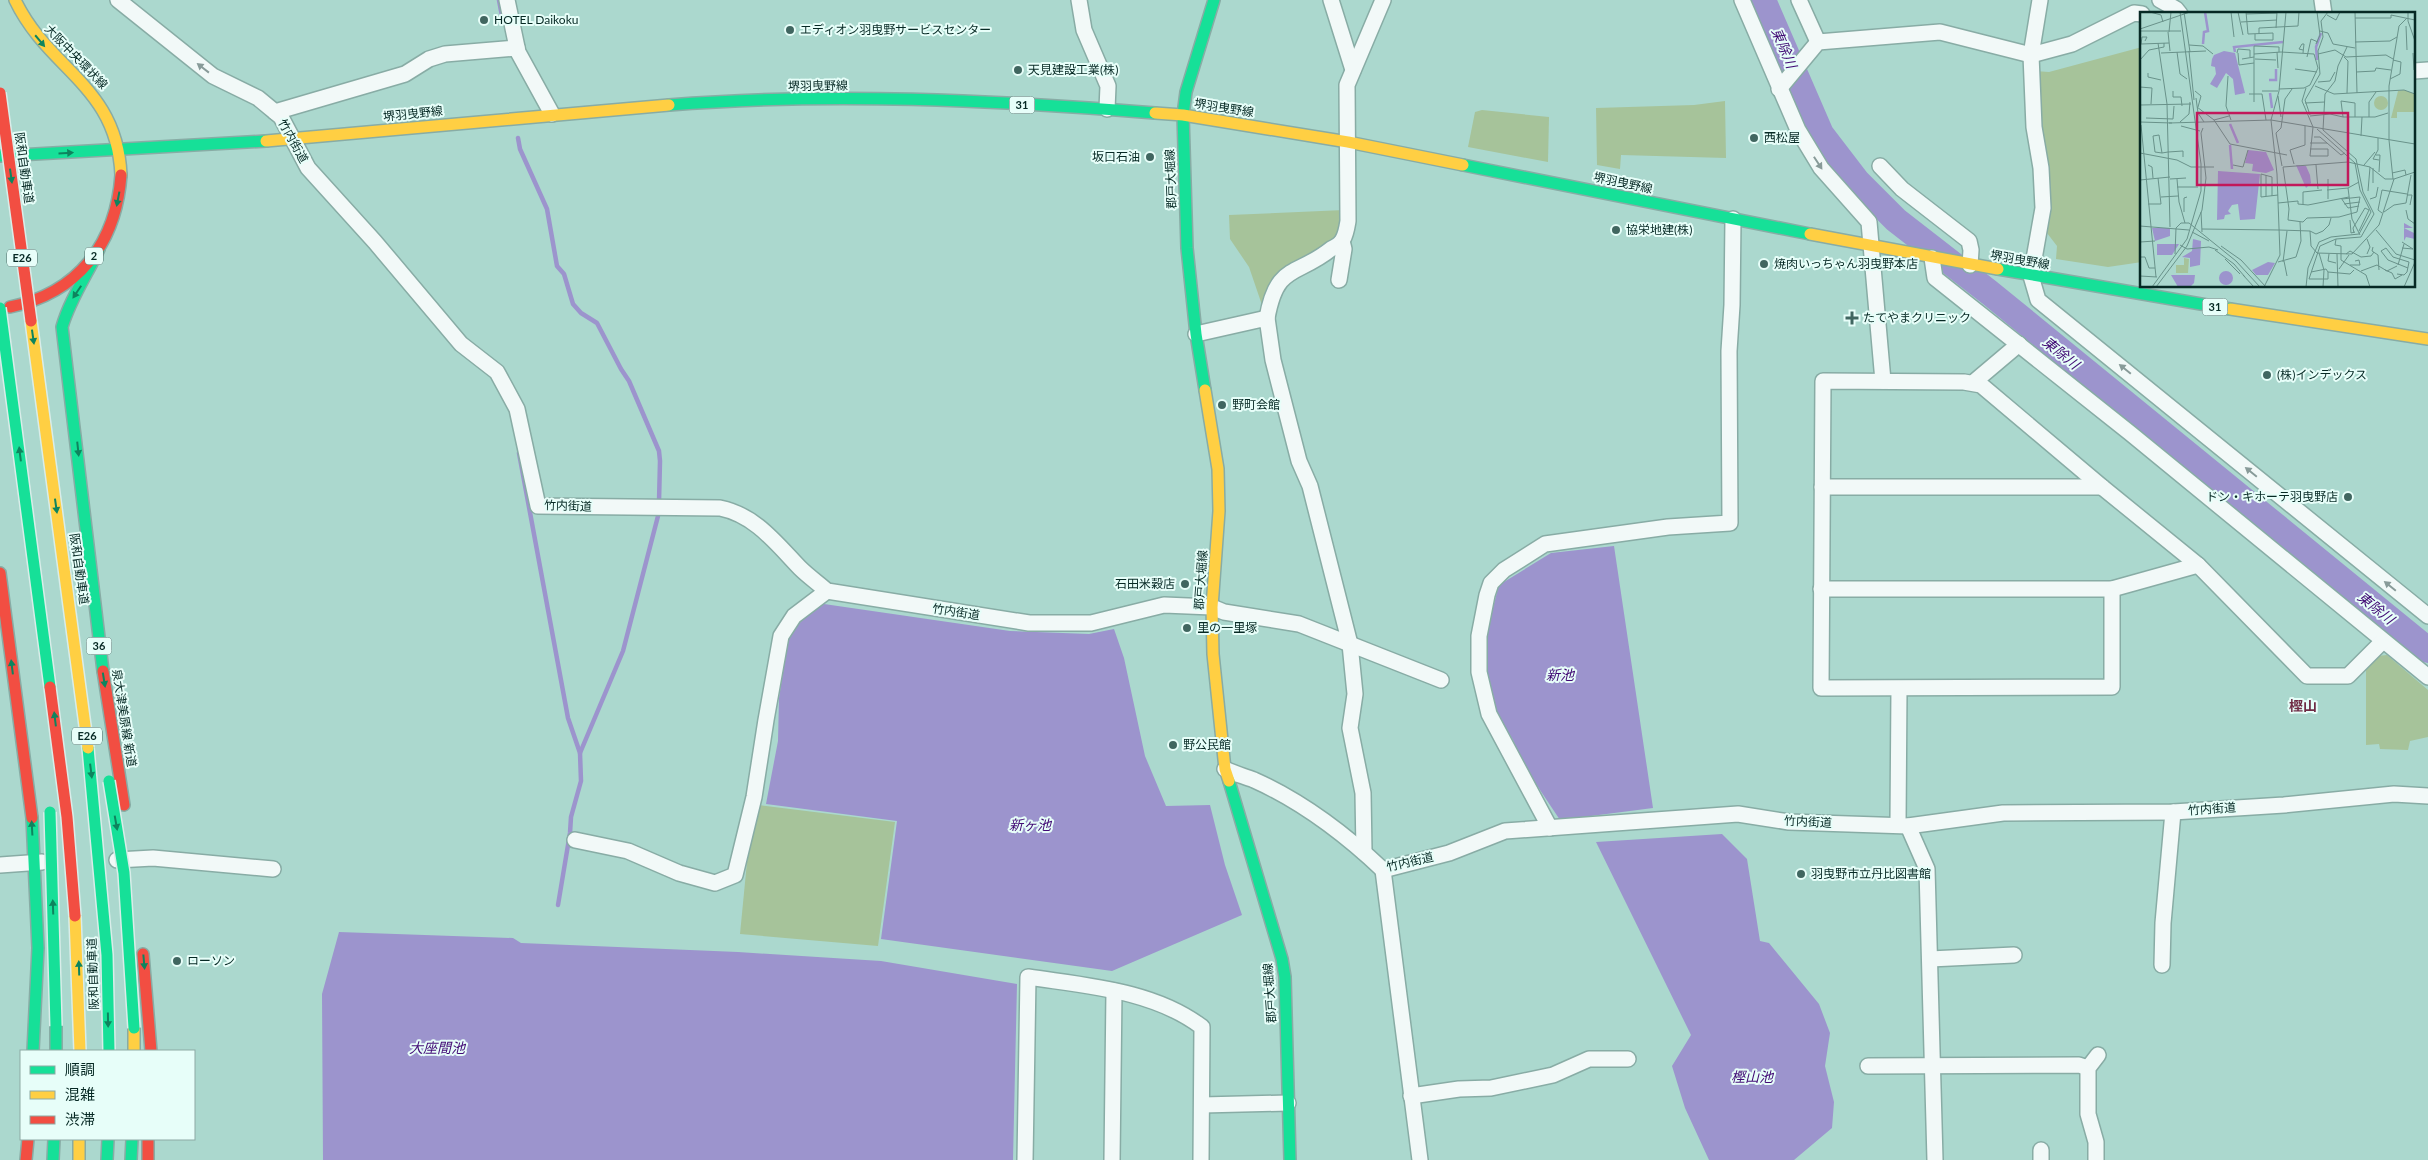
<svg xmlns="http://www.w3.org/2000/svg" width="2428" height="1160" font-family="Lato,'Noto Sans JP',sans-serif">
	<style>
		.green { fill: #a6c39a }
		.water { fill: #9c94cd }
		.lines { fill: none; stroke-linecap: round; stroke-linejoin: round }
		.stream { stroke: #9c94cd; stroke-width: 4.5 }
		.river { stroke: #9c94cd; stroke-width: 26 }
		.street-casing { stroke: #88aca5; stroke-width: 18 }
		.fast-casing { stroke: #88aca5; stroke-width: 14 }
		.slow-casing { stroke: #88aca5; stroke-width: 14 }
		.jam-casing { stroke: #88aca5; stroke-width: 14 }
		.street { stroke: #f2f9f8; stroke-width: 15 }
		.fast { stroke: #16e098; stroke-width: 11 }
		.slow { stroke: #ffcf43; stroke-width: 11 }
		.jam { stroke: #f24e42; stroke-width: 11 }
		.fast-bridge-casing { stroke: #d9ede9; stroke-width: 14; stroke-linecap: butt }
		.slow-bridge-casing { stroke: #d9ede9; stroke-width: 14; stroke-linecap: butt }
		.jam-bridge-casing { stroke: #d9ede9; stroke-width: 14; stroke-linecap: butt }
		.fast-bridge { stroke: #16e098; stroke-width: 11 }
		.slow-bridge { stroke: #ffcf43; stroke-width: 11 }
		.jam-bridge { stroke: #f24e42; stroke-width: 11 }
		.oneway { fill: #0e845e }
		.oneway2 { fill: #889b99 }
		.poi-dot { fill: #406660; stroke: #e7fef9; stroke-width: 2 }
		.labels { text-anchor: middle; stroke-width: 4; stroke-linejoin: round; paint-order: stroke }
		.shield { fill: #e7fef9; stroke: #4a6964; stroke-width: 1 }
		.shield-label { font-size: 11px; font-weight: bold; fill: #062924 }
		.poi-label { font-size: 12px; fill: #062924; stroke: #e7fef9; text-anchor: start }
		.street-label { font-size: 12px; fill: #062924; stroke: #e7fef9 }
		.water-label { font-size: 14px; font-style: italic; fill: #400974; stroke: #e7fef9 }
		.neighbourhood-label { font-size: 14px; font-weight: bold; fill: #6f2b44; stroke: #e7fef9 }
		.inset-river { fill: none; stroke: #9c94cd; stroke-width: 2.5 }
		.inset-road { fill: none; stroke: #69928a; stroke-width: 1 }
		.view { fill: #c2185b; fill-opacity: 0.15; stroke: #c2185b; stroke-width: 2.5 }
		.inset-edge { fill: none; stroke: #062924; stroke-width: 2.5 }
	</style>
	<rect width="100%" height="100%" fill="#abd8ce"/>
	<g class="green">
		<path d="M2142,47V262L2108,267L2056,259L2057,246L2047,233L2045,151L2035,71L2049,72Z"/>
		<path d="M1725,101L1726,158L1621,155L1620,169L1597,165L1596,108L1694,105Z"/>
		<path d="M1482,110L1549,117L1548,162L1468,147L1475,112Z"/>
		<path d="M1344,210V224L1335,241L1307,259L1267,305H1262L1249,267L1230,239L1229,215Z"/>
		<path d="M2387,655L2428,690V737L2410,741L2408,750L2380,749L2379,744L2366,745V670L2377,656Z"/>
		<path d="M759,805L895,822L878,946L740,934L747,862Z"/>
	</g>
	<g class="water">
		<path d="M1614,546L1653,808L1560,820L1526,769L1513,740L1492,705L1488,681L1487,630L1499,585L1551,553Z"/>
		<path d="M824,604L1010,631L1089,634L1114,629L1124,658L1145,756L1166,806L1210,805L1225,865L1242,915L1112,971L881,939L897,821L766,804L778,741L779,698L788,638L800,618Z"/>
		<path d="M1722,834L1747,859L1760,941L1769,943L1819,1004L1830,1033L1825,1066L1834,1102L1832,1128L1794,1160H1709L1685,1108L1672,1066L1691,1035L1596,842Z"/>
		<path d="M339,932L513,938L521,943L738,952L881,961L1017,984L1013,1160H323L322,994Z"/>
	</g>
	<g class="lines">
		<g class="stream">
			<path d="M499,0L502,16"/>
			<path d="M518,138L520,149L547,209L557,266L564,274L573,304L581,313L597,323L621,369L629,381L659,451L660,461L659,502"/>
			<path d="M519,453L568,718L580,753L581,781L571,817L570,833L558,905"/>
			<path d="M580,753L623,651L658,516"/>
		</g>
		<path class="river" d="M1763,0L1821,134L1857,181L1896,220L1990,293L2428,650"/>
		<defs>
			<g id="street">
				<path d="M118,0L213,76L258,98L281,117L308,168L375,242L461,344L497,372L517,409L538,506L720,508C755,515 776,543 800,568C808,576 818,583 827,591L1029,623H1091L1164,605L1212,607L1224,612L1299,624L1441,680"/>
				<path d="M507,0L518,52L552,114"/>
				<path d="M1079,0L1084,30L1108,86L1107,109"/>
				<path d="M1331,0L1353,70"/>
				<path d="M1742,0L1798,130L1821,168L1869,222L1883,381"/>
				<path d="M1799,0L1818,42"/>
				<path d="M2040,0L2031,55L2034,127L2041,168L2043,208L2031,276L2038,300L2428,616"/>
				<path d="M2160,0L2176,9L2180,14"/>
				<path d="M2322,0L2324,14"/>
				<path d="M2414,71L2428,70"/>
				<path d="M1779,89L1818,42L1940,32L2031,55L2072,44L2134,13L2142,14"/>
				<path d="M275,112L405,74L429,59L445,54L517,48"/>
				<path d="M1880,166L1902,189L1969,241L1971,250L1970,265"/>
				<path d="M1932,258L1935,278L2130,433L2428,677"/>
				<path d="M1339,280L1344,249L1342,241"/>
				<path d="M1267,318C1277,263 1296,277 1331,249C1335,247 1341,244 1343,239C1346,234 1347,227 1348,221L1347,85L1383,0"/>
				<path d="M1196,334L1267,318L1273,360L1299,461L1310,486L1350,644L1355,694L1350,728L1363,793L1364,852"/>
				<path d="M1974,382L2019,344"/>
				<path d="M1822,487H2102"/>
				<path d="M1821,589H2112L2198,565"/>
				<path d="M2112,589V687L1821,688L1823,381L1964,382L1981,385L2102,487L2198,565L2307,676H2348L2383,641"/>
				<path d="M1225,769C1235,774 1244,776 1254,780C1301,801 1346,835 1383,870"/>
				<path d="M1898,824L1899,689"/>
				<path d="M1908,826L1927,869L1935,1160"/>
				<path d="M1550,828L1489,714L1479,672V636L1487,595L1491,583L1504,570L1545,544L1668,527L1730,523L1729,351L1732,305L1733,219"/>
				<path d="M575,840L628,851L679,873L715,883L735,875L754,797L766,720L781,636L794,616L827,591"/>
				<path d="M117,860L153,858L273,869"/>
				<path d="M0,865L42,862"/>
				<path d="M1383,870L1449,853L1505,831L1738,814L1789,822L1908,826L2003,813L2173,812L2284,805L2394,794L2428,796"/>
				<path d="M1383,870L1420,1160"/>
				<path d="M1930,959L2014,955"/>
				<path d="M2162,965L2163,923L2173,812"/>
				<path d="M1868,1066L2079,1065L2088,1068"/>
				<path d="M1411,1096L1459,1089L1491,1088L1553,1075L1589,1059H1628"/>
				<path d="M1202,1105L1288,1103"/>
				<path d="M1025,1160L1028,977C1087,986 1153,990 1202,1027L1201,1160"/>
				<path d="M1112,1160L1114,991"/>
				<path d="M2041,1160V1150"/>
				<path d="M2096,1160V1142L2088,1114V1068L2098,1055"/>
			</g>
			<g id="fast">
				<path d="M669,105C830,92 994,100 1155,113"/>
				<path d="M0,156L266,141"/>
				<path d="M1463,165L1810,234"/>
				<path d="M99,249C87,275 70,299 62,327L103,671"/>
				<path d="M1998,269L2230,309"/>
				<path d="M1205,390L1196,334L1187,248L1183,115L1186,92L1214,0"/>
				<path d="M1229,781L1282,959L1285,977L1290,1160"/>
				<path d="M32,818L38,948L33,1051"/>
				<path d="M56,1026V1051"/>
				<path d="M53,1160L54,1139"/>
				<path d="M107,1160L108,1139"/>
				<path d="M131,1160L132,1139"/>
			</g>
			<g id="slow">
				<path d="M15,0C49,71 117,85 121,175"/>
				<path d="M1155,113L1183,115L1348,142L1463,165"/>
				<path d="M266,141L669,105"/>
				<path d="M1810,234L1998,269"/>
				<path d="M2230,309L2428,339"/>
				<path d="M1205,390L1218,469L1219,511L1212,607L1213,654L1225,769L1229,781"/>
				<path d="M134,1028V1051"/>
				<path d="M79,1139V1160"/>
			</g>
			<g id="jam">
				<path d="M10,307C78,293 116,244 121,175"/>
				<path d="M0,573L32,818"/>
				<path d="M103,671L124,805"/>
				<path d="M143,954L151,1051"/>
				<path d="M148,1139V1160"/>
				<path d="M26,1160L28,1139"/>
			</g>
		</defs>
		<use href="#street" class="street-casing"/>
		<use href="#fast" class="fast-casing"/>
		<use href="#slow" class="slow-casing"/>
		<use href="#jam" class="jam-casing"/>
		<use href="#street" class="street"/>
		<use href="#fast" class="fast"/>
		<use href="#slow" class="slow"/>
		<use href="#jam" class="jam"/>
		<defs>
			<g id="fast-bridge">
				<path d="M0,308L50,687"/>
				<path d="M88,748L107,955L109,1051"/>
				<path d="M109,781L124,873L134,1028"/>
				<path d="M50,812L56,1026"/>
			</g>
			<g id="slow-bridge">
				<path d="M31,321L88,748"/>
				<path d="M75,916L80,1051"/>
			</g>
			<g id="jam-bridge">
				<path d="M0,93L31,321"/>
				<path d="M50,687L67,817L75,916"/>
			</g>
		</defs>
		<use href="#fast-bridge" class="fast-bridge-casing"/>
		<use href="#slow-bridge" class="slow-bridge-casing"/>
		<use href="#jam-bridge" class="jam-bridge-casing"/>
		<use href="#fast-bridge" class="fast-bridge"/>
		<use href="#slow-bridge" class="slow-bridge"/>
		<use href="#jam-bridge" class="jam-bridge"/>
	</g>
	<defs><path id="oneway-solid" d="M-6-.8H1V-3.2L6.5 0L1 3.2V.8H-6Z" transform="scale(1.25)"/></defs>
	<g class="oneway">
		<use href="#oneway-solid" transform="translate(40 41) rotate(50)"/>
		<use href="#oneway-solid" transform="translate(66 153) rotate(-3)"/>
		<use href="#oneway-solid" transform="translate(11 176) rotate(82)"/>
		<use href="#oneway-solid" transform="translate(118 199) rotate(101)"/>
		<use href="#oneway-solid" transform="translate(77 292) rotate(124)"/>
		<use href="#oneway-solid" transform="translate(33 337) rotate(82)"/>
		<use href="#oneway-solid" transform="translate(78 449) rotate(84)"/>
		<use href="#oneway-solid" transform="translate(20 454) rotate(-97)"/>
		<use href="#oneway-solid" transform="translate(56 506) rotate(82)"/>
		<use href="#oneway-solid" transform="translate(12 667) rotate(-97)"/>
		<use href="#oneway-solid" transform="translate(104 680) rotate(81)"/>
		<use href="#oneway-solid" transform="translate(55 719) rotate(-97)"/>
		<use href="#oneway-solid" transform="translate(91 771) rotate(83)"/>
		<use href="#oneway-solid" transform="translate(116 823) rotate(80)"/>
		<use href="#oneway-solid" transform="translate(32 828) rotate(-93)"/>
		<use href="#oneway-solid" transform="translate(53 907) rotate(-92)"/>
		<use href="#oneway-solid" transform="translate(144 962) rotate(85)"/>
		<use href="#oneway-solid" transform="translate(79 968) rotate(-92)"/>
		<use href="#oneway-solid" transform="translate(108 1020) rotate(89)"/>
	</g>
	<g class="oneway2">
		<use href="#oneway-solid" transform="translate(203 68) rotate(-142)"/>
		<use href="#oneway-solid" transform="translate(1818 163) rotate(57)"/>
		<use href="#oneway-solid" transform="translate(2125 369) rotate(-141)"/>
		<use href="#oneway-solid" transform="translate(2251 472) rotate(-141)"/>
		<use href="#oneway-solid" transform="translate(2390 586) rotate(-141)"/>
	</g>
	<g class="poi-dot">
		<circle cx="484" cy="20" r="5"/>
		<circle cx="790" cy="30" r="5"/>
		<circle cx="1018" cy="70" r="5"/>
		<circle cx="1754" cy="138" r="5"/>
		<circle cx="1150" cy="157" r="5"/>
		<circle cx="1616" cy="230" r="5"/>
		<circle cx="1764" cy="264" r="5"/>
		<path d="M1849.5 310.5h5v5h5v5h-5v5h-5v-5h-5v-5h5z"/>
		<circle cx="2267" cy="375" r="5"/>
		<circle cx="1222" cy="405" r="5"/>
		<circle cx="2348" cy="497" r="5"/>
		<circle cx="1185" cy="584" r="5"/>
		<circle cx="1187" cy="628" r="5"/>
		<circle cx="1173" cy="745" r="5"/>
		<circle cx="1801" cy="874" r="5"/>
		<circle cx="177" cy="961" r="5"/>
	</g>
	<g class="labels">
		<g class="shield">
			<rect x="1009.5" y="96.5" width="25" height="17" rx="4"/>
			<rect x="85" y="247.5" width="18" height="17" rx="4"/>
			<rect x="7" y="249.5" width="30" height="17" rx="4"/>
			<rect x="2202.5" y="298.5" width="25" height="17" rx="4"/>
			<rect x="86.5" y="637.5" width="25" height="17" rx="4"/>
			<rect x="72" y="727.5" width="30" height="17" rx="4"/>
		</g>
		<g class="shield-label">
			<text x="1022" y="109">31</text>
			<text x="94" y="260">2</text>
			<text x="22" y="262">E26</text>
			<text x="2215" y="311">31</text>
			<text x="99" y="650">36</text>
			<text x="87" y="740">E26</text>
		</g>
		<g class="poi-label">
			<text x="494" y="24">HOTEL Daikoku</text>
			<text x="800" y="34">エディオン羽曳野サービスセンター</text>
			<text x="1028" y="74">天見建設工業(株)</text>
			<text x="1764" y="142">西松屋</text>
			<text x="1140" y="161" text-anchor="end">坂口石油</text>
			<text x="1626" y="234">協栄地建(株)</text>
			<text x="1774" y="268">焼肉いっちゃん羽曳野本店</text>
			<text x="1863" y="322">たてやまクリニック</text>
			<text x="2277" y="379">(株)インデックス</text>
			<text x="1232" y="409">野町会館</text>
			<text x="2338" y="501" text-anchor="end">ドン・キホーテ羽曳野店</text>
			<text x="1175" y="588" text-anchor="end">石田米穀店</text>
			<text x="1197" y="632">里の一里塚</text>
			<text x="1183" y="749">野公民館</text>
			<text x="1811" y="878">羽曳野市立丹比図書館</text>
			<text x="187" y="965">ローソン</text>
		</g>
		<g class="street-label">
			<text transform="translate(76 57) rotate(46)" y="4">大阪中央環状線</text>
			<text transform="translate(818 86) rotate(-1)" y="4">堺羽曳野線</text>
			<text transform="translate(1224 108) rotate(9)" y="4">堺羽曳野線</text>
			<text transform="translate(413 114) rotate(-6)" y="4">堺羽曳野線</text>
			<text transform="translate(293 141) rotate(61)" y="4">竹内街道</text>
			<text transform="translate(24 168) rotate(82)" y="4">阪和自動車道</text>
			<text transform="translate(1171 179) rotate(-92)" y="4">郡戸大堀線</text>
			<text transform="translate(1623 183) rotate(12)" y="4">堺羽曳野線</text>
			<text transform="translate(2020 260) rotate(10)" y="4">堺羽曳野線</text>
			<text transform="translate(568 506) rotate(2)" y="4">竹内街道</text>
			<text transform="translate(79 569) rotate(82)" y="4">阪和自動車道</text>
			<text transform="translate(1201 580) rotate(-86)" y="4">郡戸大堀線</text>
			<text transform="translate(956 612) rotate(9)" y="4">竹内街道</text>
			<text transform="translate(124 718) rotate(81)" y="4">泉大津美原線 新道</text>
			<text transform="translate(2212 809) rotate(-4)" y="4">竹内街道</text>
			<text transform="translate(1808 822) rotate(3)" y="4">竹内街道</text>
			<text transform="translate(1410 862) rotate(-13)" y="4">竹内街道</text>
			<text transform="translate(93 974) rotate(-92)" y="4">阪和自動車道</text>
			<text transform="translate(1270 993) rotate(-94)" y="4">郡戸大堀線</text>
		</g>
		<g class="water-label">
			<text transform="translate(1784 48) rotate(67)" y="5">東除川</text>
			<text transform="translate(2061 353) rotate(39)" y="5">東除川</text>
			<text transform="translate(2376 608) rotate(39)" y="5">東除川</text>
			<text x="1560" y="680">新池</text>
			<text x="1030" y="830">新ヶ池</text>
			<text x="437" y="1053">大座間池</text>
			<text x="1752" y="1082">樫山池</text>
		</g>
		<g class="neighbourhood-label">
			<text x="2303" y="711">樫山</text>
		</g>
	</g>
	<g transform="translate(2140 12)">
		<rect width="275" height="275" fill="#abd8ce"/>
		<path d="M264,78L275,82L274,100H257V106H251L258,79ZM234 91a7 7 0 1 1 14 0a7 7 0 1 1-14 0ZM44,246L49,247L48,261H36V253H44Z" fill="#a6c39a"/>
		<path d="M84,39L95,41L105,81L95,83L93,67L86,61L77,76L70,72L76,62L75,55L71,54L72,47L74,43ZM108,138L126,140L134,158L126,161L112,159L113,152L105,151ZM156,153L166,154L170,163L171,171L166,176ZM78,159L120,162L115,207L100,208L98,192L92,193L88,199L91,202L85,203L84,207L77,208ZM264,211L273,216H264L274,221L275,227L266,225L264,229ZM12,216H30V224L15,229ZM53,227L61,229L60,253L50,255V246L42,245L52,239ZM17,232H39L32,243H17ZM128,250L135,251L128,263H116L112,258ZM79 266a7 7 0 1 1 14 0a7 7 0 1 1-14 0ZM31,263H55L54,271L50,275H38Z" fill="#9c94cd"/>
		<path class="inset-river" d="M63,32L64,20L68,19L65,0M95,40L94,35L143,30M177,48L176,35L181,21M129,68H136V57M130,81L132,96M90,112L98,131M90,133L92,157"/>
		<path class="inset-road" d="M10,0L21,3L23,10M44,0L50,40M91,0L94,25M98,0L103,23M106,0L108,22L133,21M215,0L217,81M268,0V9L275,29M106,2L137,1M187,3L196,8L200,0M215,6H251V3L275,8M101,10L137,8M266,14L267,38M136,16L137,0M0,17L50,0M0,19H41M180,19L188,21L193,32L215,36M28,20L30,39M29,20L31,0M115,22V28H133V21M119,22V16L158,14L159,0M215,30L250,29L257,25M18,31L27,92L30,215M1,32L29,31M1,32L2,25H7L5,29M176,32L180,23L177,0M49,33L63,34L73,42M49,39L54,88M37,40L40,62L47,67M137,40L138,56M21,41L66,39M97,41L98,37L110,38V45M98,41L99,53L114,51M163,41L164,32H162L159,37L163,38M273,41L274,58M114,42V34L139,35V40M178,42L195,38L206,45L246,43L253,47M167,45L171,27L178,30M204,45L208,49L207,81M102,47L114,45V42L141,40L174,42L178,56L170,73L164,76L139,77M115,47L136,48M0,48L9,38L24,35V31M155,57L177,60M216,60L235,59L236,56L251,58M8,61V65L21,68M88,64L86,94L91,108M250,67L260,62L261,50L253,48M178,70L190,69L195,60M175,74L194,82L264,78L275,82M0,75L12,76L11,92M166,76L162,89L173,115L170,144H188V137M33,79V85H41L42,94M55,79L61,84L58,95M122,79H138M109,82H122L126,108M138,84L141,105M56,86L58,101L64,110M114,90V45M165,91L185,90M0,93L51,92M57,95L74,108L90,132L147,143M170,103L165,88L180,62L178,39L183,25L181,9L188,0M170,104L190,102L203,105H235L248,101M203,105L201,89L215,91V105M229,105V90L236,80M6,106L33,107L34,94M74,108L89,104M0,110L32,111M40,110L49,102L50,90M29,111L131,108L275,132M1,113L16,265M41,114L60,119M177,117L215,151L220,178L231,200L219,222M136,121L141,116L145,87L152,77M136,121L142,154M221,124L222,105M174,125H180L201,143L205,141M238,126V138L233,147L239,148M170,131H187M170,137H188M28,140L43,139V145M0,141L37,148L51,155H74M22,141L19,123L13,124L15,140L22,141L28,140M236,143H240L239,160M154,152L150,138L165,133V114M8,153L12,155L13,166M93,153L103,155L108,138M176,153L178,177M224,153L235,140M143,155L149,197L148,208L163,210L167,206L199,205L217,200L220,185L202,187M143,155L208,150L230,155L245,167H254M233,156V171M252,161L265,158L266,163M30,167L46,166M37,167L39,190L45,211M188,167V187M253,167L249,128V74L259,14L267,6M0,168L30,165M37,175H58M208,176L212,207L220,223M187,178L208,176L219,170M228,179L230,155M267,183H272L270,193M126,184V163M132,184V165L121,162V185L138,183M21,185L38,184M201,186L208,196L219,194M230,187L236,185L238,175M138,191L158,189V192L168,193L209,185M8,192H21L18,166M204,192L220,190M163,193V180L182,178M266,198L268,207L275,212M44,200V186L47,185M61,200L62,220M244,200L254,193L266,191L271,163M242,201L238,198L242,178L267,182M210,208L211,221L215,220M0,214L49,218M62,217L139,218M0,218V264L17,265M139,218L170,219L171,234L177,241L212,242L239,213L254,167L275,160M236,218L256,242L275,248M170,219L176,222L183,219L189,213L191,206M219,219L229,198M52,220L69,229M214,221L213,216L225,196L229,198M196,227L195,233L201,234V248L226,263L230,275M227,227L230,235L227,242M0,230L15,229M262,230L273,237L262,236M40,233L47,237L69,235L78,238M81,234L101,248L126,275M233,235L232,239L238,243L239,258M75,238L94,252L105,265M179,241L184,258L183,275M35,242L36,216L41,211H49L96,249L120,275M189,242L188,249L196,251M197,242L198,275M206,242L210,239L221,245L231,244L234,240M0,245H5L9,256H15M85,247L100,262M144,249L147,264M138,250L156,245L161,229L160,210M143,250L147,219M210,253H220L219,248L215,249M258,253L264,232M199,257L209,243M245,258L252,261L255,267L262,263M221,259L237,253L247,259L257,254M171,260L186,257L188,260L210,262L214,258M188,260V267H169L180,234L196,227L221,225L234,202L223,180L216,147L183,118L185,82L195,69L198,54L207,35M257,262L264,263L267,260L269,250L253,245L246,236L241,239L248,248L268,256M103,263L114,275M12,275L47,227L61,179V152L40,0M16,275L47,234L62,198L66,166L61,121L63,116M124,275L140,243L137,162L131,108L139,79L146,0M166,275L168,256L179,230L191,225L219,222M264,275L275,250"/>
		<path class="view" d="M57,101H208V173H57Z"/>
		<rect width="275" height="275" class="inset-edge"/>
	</g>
	<rect x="20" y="1050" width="175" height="90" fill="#e7fef9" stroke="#8da9a4"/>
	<rect x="30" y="1066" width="25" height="8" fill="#16e098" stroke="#8da9a4"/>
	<text x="65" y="1075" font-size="15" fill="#062924">順調</text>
	<rect x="30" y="1091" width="25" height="8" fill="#ffcf43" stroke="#8da9a4"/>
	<text x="65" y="1100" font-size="15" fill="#062924">混雑</text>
	<rect x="30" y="1116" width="25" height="8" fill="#f24e42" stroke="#8da9a4"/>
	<text x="65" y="1125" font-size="15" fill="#062924">渋滞</text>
</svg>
